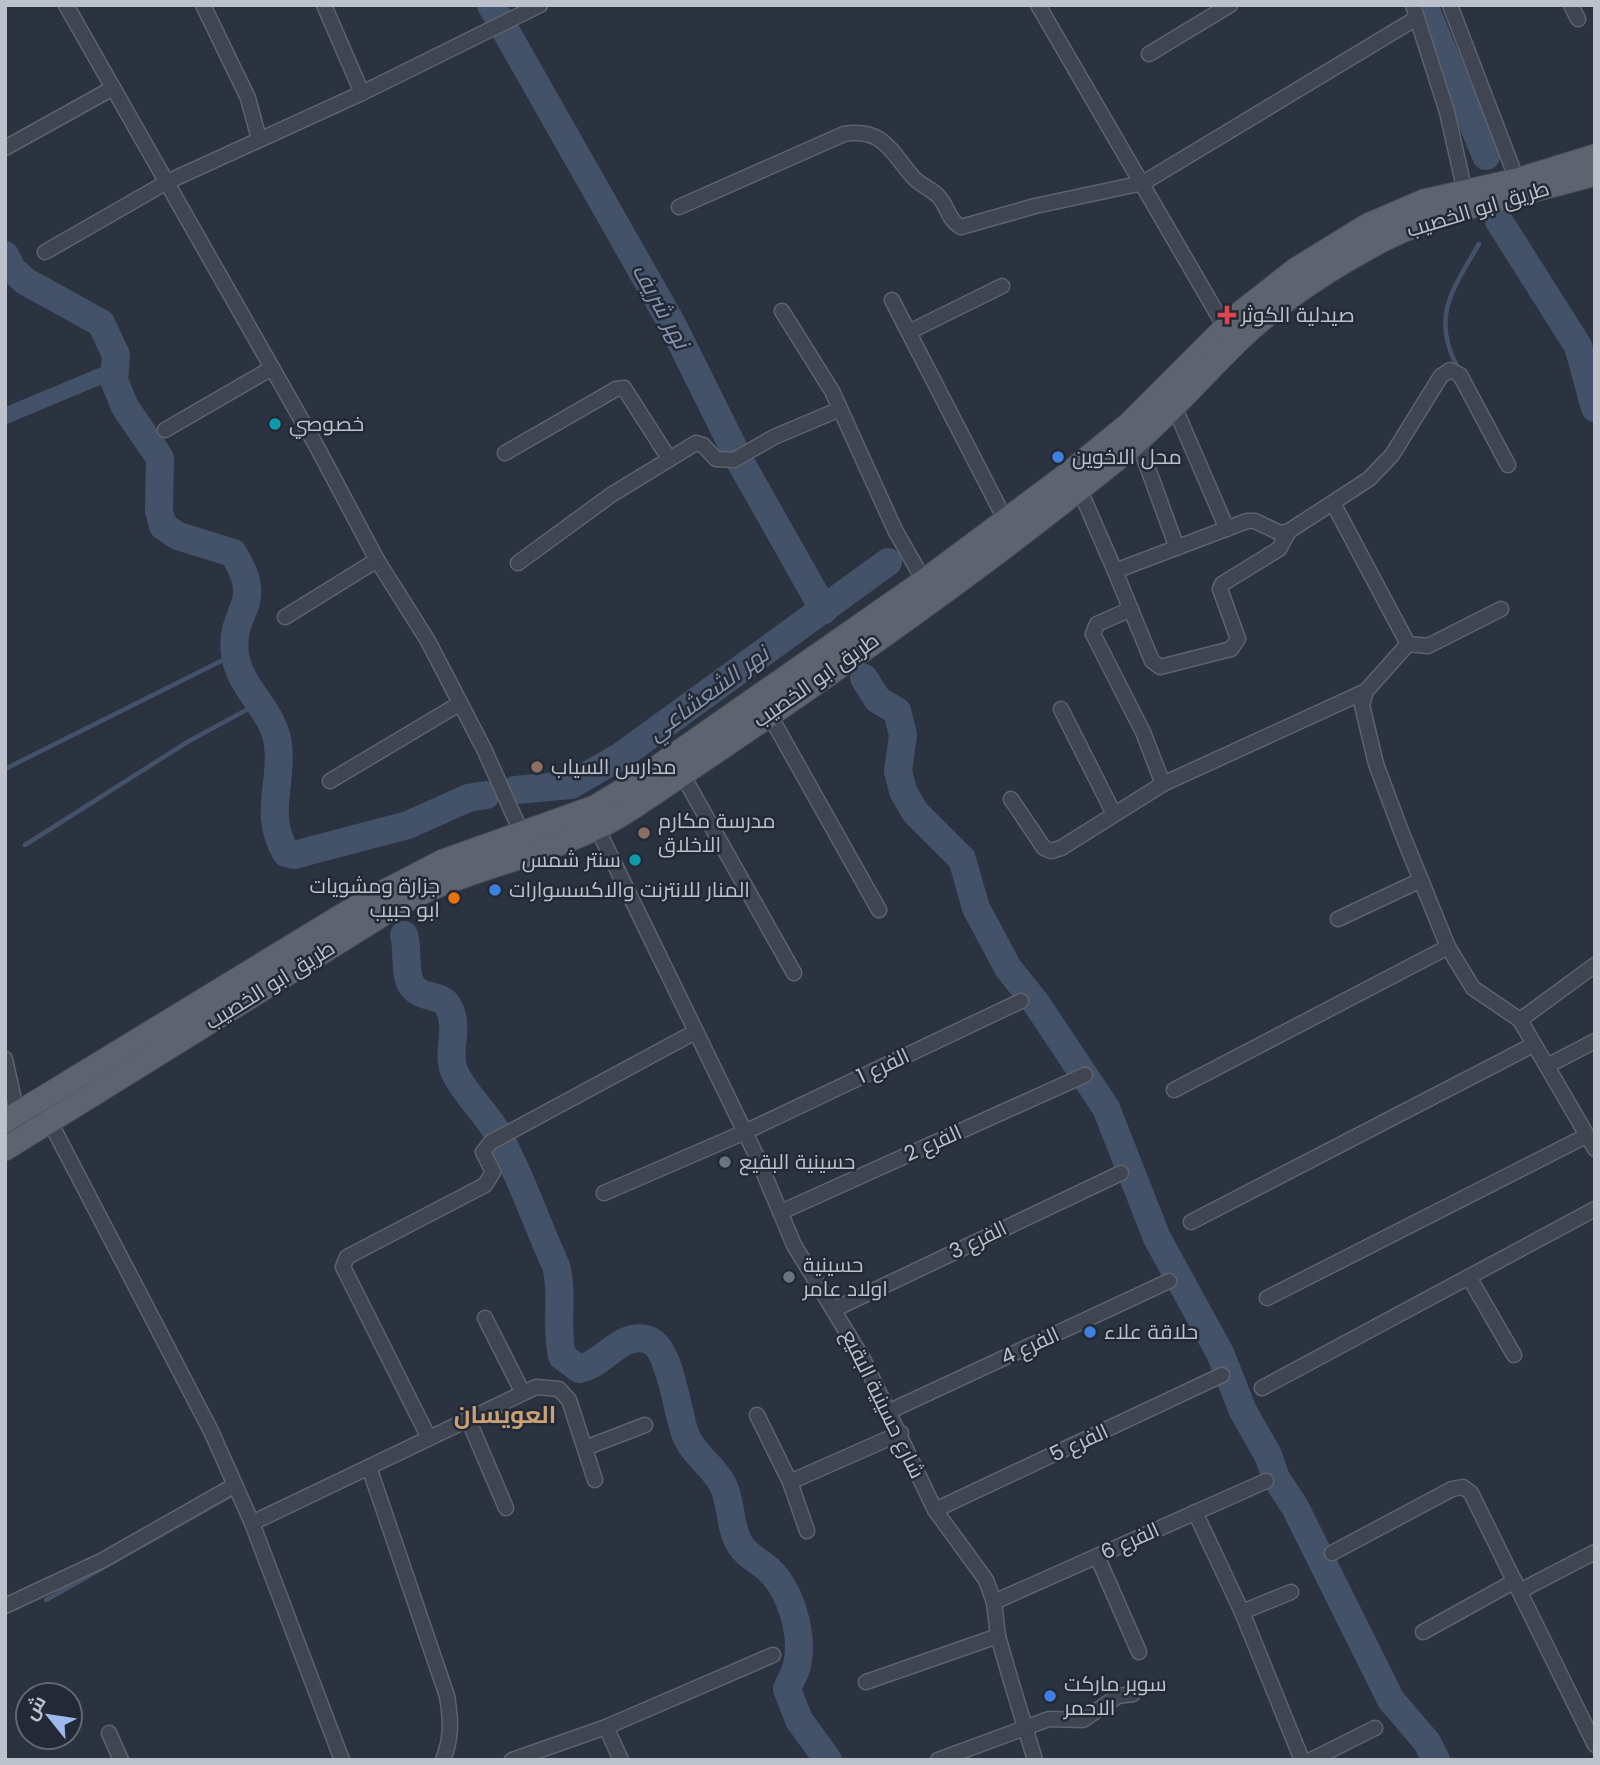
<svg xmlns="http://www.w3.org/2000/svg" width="1600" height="1765" font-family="Poppins,Cairo,sans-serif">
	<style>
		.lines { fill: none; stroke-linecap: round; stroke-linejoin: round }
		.stream { stroke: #445269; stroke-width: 4.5 }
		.canal { stroke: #445269; stroke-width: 16 }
		.river { stroke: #445269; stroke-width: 28 }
		.street-casing { stroke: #5d636e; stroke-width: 17 }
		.primary-casing { stroke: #484e5a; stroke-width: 25 }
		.street { stroke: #3f4551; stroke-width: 14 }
		.primary { stroke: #5d6470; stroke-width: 23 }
		.health-dot { fill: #e0444e; stroke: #232a36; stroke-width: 2.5 }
		.culture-dot { fill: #0f9aa8; stroke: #232a36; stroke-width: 2.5 }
		.shop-dot { fill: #3f7fe0; stroke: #232a36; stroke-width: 2.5 }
		.education-dot { fill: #8d6e63; stroke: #232a36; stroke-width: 2.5 }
		.food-dot { fill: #e8710a; stroke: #232a36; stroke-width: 2.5 }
		.worship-dot { fill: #6b7280; stroke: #232a36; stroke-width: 2.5 }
		.labels { text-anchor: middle; stroke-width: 5; stroke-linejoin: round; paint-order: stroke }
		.street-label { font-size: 21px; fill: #bcc1cb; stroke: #232a36 }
		.poi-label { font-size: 21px; fill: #bcc1cb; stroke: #232a36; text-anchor: start }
		.water-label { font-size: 23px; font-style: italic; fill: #8696ae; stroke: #232a36 }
		.quarter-label { font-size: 24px; font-weight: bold; fill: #caa077; stroke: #232a36 }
	</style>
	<rect width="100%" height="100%" fill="#2b3341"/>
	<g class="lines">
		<g class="stream">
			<path d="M1458,368C1430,317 1453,289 1479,244"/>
			<path d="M5,769L235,654"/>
			<path d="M25,845L189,741L261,702"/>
			<path d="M46,1600L237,1492"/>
		</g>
		<path class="canal" d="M5,416L115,370"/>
		<g class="river">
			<path d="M491,5L672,324L741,463L824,610"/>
			<path d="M1424,5L1486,156"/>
			<path d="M1499,221L1578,346L1595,408"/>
			<path d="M5,255L12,269L25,281L101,323L116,355L114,380L125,407L160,458L159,511L163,526L178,536L233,553C267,607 229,608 235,654C239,688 273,709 278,744C283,786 263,813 286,853L294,855L408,825L468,798L486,795"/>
			<path d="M864,678L878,700L897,711L903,735L898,771L903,791L915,812L962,859L976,908L1008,968L1036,1003L1106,1108L1157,1238L1220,1353L1243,1411L1268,1455L1276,1478L1295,1507L1391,1700L1427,1742L1436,1760"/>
			<path d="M515,790L571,785L621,756L888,562"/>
			<path d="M404,935C409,950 402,980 416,990C425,998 442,995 448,1006C461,1029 445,1051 455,1073C466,1096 486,1112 498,1134C521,1176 536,1222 556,1266C564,1296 555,1325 562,1356L579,1369C604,1365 621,1330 649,1340C672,1349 677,1418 687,1438C696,1457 714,1467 723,1485C732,1503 729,1529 741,1546C748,1557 760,1561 769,1570C791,1591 804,1635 797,1665C795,1674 790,1681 787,1689L799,1720L828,1760"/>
		</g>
		<defs>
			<g id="street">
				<path d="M66,5L317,447L377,560L428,641L484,749L522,834"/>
				<path d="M203,5L248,98L259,139"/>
				<path d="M324,5L362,93"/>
				<path d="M1038,5L1225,327"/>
				<path d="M1413,5L1447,112L1465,192"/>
				<path d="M1450,5L1517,180"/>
				<path d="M1571,5L1578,19"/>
				<path d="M1149,54L1230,5"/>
				<path d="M5,148L113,88"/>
				<path d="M679,207L844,134C884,128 891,152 913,177C920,185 932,189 939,197C948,207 948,220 961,227L1035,206L1143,183L1415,19"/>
				<path d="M45,252L167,182L362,93L540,5"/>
				<path d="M892,300L1006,521"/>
				<path d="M782,311L832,391L895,530L924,581"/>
				<path d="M909,332L1002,286"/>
				<path d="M1174,406L1227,529"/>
				<path d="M165,430L272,368"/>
				<path d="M1138,441L1177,548"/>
				<path d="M505,453L616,389L624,388L668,457"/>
				<path d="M1079,488L1115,571L1247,521H1255L1280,533L1289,531L1369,479L1392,455L1441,376L1450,370L1460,375L1508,465"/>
				<path d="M1334,505L1408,644"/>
				<path d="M518,563L611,495L696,443L703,445L716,459L734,460L774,437L840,409"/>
				<path d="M1115,571L1152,661L1160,667L1231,649L1238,639L1220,589L1222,584L1279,549L1289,531"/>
				<path d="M1131,609L1097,624L1093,634L1143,732L1163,784"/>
				<path d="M1501,609L1428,646L1408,644L1366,691L1362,705L1376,764L1401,831L1448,947L1473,988L1520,1020L1595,1149"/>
				<path d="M285,617L377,560"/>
				<path d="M1061,709L1114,814"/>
				<path d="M769,714L879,910"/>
				<path d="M682,774L794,973"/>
				<path d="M330,781L459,704"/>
				<path d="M1011,799L1044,848L1051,851L1061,848L1163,784L1366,691"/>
				<path d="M597,828L757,1157L794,1245L863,1359L935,1510L986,1580L994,1602L998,1636L1008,1671L1035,1760"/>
				<path d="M1338,919L1421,880"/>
				<path d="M1520,1020L1595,965"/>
				<path d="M5,1059L17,1113"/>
				<path d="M1547,1066L1595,1041"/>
				<path d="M1174,1090L1448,947"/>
				<path d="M49,1120L211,1431L252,1523L342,1760"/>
				<path d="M604,1193L745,1132L1021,1001"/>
				<path d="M781,1212L1085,1075"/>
				<path d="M1191,1222L1533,1045"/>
				<path d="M1469,1277L1514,1355"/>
				<path d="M1267,1298L1586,1136"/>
				<path d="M835,1309L1121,1173"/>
				<path d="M485,1318L523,1393"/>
				<path d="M1262,1388L1595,1209"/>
				<path d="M890,1411L1169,1281"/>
				<path d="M757,1415L790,1482L807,1531"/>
				<path d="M468,1419L506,1508"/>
				<path d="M429,1438L343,1267L347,1257L485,1185L493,1172L483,1152L491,1142L695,1032"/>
				<path d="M585,1448L645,1425"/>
				<path d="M369,1467L447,1696C451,1720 452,1737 443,1760"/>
				<path d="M790,1482L901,1433"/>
				<path d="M935,1510L1222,1375"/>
				<path d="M1195,1512L1242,1612L1302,1760"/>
				<path d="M252,1523L536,1387L559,1389L569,1400L595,1480"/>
				<path d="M1332,1553L1452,1489L1463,1487L1471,1493L1595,1745"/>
				<path d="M1097,1556L1139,1652"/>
				<path d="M1520,1591L1595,1552"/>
				<path d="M994,1602L1266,1481"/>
				<path d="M5,1606L103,1560L235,1485"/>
				<path d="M1242,1612L1291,1592"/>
				<path d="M1423,1632L1515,1581"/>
				<path d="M866,1682L998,1636"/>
				<path d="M606,1727L621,1760"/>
				<path d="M109,1733L121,1760"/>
				<path d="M512,1760L606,1727L773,1655"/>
				<path d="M938,1760L1049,1719L1083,1720L1118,1696L1133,1694"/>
				<path d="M1311,1760L1375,1728"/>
			</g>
			<g id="primary">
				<path d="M5,1121L366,901L443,861L595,807L633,784L924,581L1069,473L1129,424L1239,314L1295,270L1368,225L1424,201L1517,180L1595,156"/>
				<path d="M5,1149L403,902C476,863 563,854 632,808C797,698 963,584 1117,459C1161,423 1198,380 1239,340C1281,300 1333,266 1385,239C1449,207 1526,194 1595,174"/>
			</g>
		</defs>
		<use href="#street" class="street-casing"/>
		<use href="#primary" class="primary-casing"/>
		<use href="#street" class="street"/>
		<use href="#primary" class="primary"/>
	</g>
	<path class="health-dot" d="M1223.5 304.5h7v7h7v7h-7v7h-7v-7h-7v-7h7z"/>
	<g class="culture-dot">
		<circle cx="275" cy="424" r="7"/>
		<circle cx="635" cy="860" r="7"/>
	</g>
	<g class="shop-dot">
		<circle cx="1058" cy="457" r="7"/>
		<circle cx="495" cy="890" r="7"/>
		<circle cx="1090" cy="1332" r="7"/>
		<circle cx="1050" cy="1696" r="7"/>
	</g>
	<g class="education-dot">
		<circle cx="537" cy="767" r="7"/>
		<circle cx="644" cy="833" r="7"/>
	</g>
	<circle class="food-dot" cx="454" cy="898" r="7"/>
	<g class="worship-dot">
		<circle cx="725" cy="1162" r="7"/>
		<circle cx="789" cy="1277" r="7"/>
	</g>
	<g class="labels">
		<g class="street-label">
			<text transform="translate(1478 209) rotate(-17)" y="7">طريق ابو الخصيب</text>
			<text transform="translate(816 680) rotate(-35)" y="7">طريق ابو الخصيب</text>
			<text transform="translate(270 985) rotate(-32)" y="7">طريق ابو الخصيب</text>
			<text transform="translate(883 1066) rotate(-25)" y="7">الفرع 1</text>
			<text transform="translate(933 1143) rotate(-24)" y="7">الفرع 2</text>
			<text transform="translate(978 1240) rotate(-26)" y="7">الفرع 3</text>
			<text transform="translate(1030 1346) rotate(-25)" y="7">الفرع 4</text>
			<text transform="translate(883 1404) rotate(64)" y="7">شارع حسينية البقيع</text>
			<text transform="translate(1079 1443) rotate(-25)" y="7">الفرع 5</text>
			<text transform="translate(1130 1541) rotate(-24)" y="7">الفرع 6</text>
		</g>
		<g class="poi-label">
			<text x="1241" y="322">صيدلية الكوثر</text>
			<text x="289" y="431">خصوصي</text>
			<text x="1072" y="464">محل الاخوين</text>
			<text x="551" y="774">مدارس السياب</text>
			<text x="658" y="828">مدرسة مكارم<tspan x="658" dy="24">الاخلاق</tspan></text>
			<text x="621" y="867" text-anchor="end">سنتر شمس</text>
			<text x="440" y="893" text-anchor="end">جزارة ومشويات<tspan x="440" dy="24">ابو حبيب</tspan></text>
			<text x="509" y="897">المنار للانترنت والاكسسوارات</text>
			<text x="739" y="1169">حسينية البقيع</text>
			<text x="803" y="1272">حسينية<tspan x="803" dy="24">اولاد عامر</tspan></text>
			<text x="1104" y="1339">حلاقة علاء</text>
			<text x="1064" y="1691">سوبر ماركت<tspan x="1064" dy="24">الاحمر</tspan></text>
		</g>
		<g class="water-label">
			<text transform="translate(661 306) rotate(61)" y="8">نهر شريف</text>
			<text transform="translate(708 693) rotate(-36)" y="8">نهر الشعشاعي</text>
		</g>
		<g class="quarter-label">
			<text x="505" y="1423">العويسان</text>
		</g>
	</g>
	<rect width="1600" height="1765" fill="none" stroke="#bcc1cb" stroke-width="14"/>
	<g transform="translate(49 1716) rotate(300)"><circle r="33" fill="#232a36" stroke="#606672" stroke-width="2"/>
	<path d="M0-5L12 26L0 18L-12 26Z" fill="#9fb8ed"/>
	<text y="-10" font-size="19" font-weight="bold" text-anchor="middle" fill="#bcc1cb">ش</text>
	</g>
</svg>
